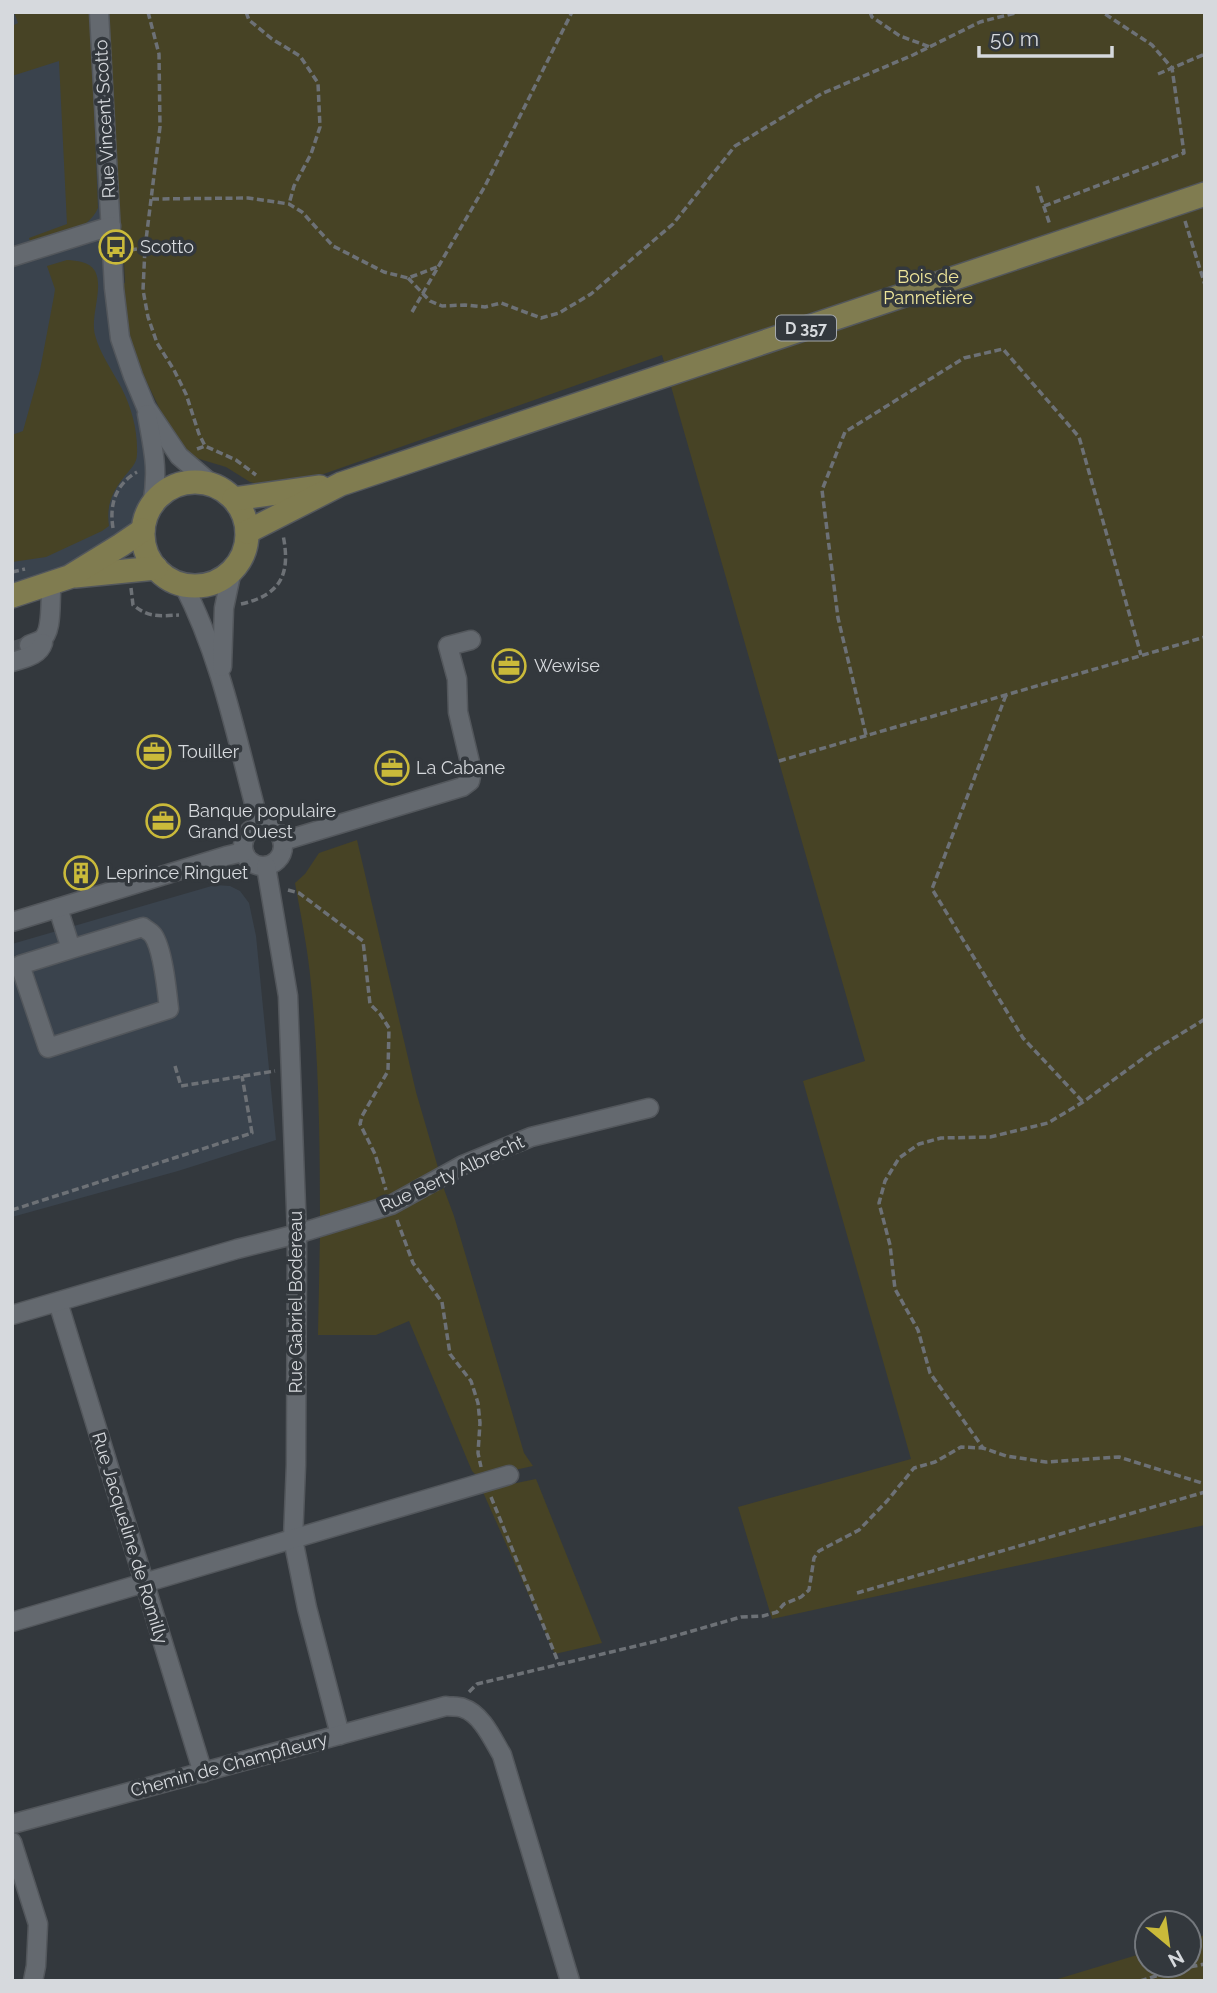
<svg xmlns="http://www.w3.org/2000/svg" width="1217" height="1993" font-family="Raleway,sans-serif">
	<style>
		.built { fill: #3a434d }
		.green { fill: #474325 }
		.lines { fill: none; stroke-linecap: round; stroke-linejoin: round }
		.minor-tunnel { stroke: #4b5055; stroke-width: 18; stroke-dasharray: 18 9; stroke-linecap: butt }
		.minor-casing { stroke: #53575c; stroke-width: 21 }
		.major-casing { stroke: #53575c; stroke-width: 26 }
		.path { stroke: #6d7176; stroke-width: 3.5; stroke-dasharray: 7 3.5; stroke-linecap: butt }
		.minor { stroke: #64696f; stroke-width: 18 }
		.major { stroke: #807c50; stroke-width: 23 }
		.labels { text-anchor: middle; stroke-width: 7; stroke-linejoin: round; paint-order: stroke }
		.shield { fill: #33383d; stroke: #a5a9ad; stroke-width: 2 }
		.shield-label { font-size: 16px; font-weight: bold; fill: #d6d9dd }
		.street-label { font-size: 18px; fill: #d6d9dd; stroke: #33383d }
		.poi-label { font-size: 18px; fill: #d6d9dd; stroke: #33383d; text-anchor: start }
		.park-label { font-size: 18px; fill: #eee59a; stroke: #33383d }
	</style>
	<rect width="100%" height="100%" fill="#33383d"/>
	<g class="built">
		<path d="M12,12H99L114,288L146,407L152,505L146,517L143,530L12,596Z"/>
		<path d="M215,885L230,886L240,891L249,903L256,936L276,1140L178,1171L12,1217V944Z"/>
	</g>
	<g class="green">
		<path d="M14,12H90L98,208C88,232 54,236 31,244L29,238L67,224L59,61L12,76V26L18,23Z"/>
		<path d="M109,12H1205V1525L772,1619L738,1507L911,1459L803,1081L865,1061L662,355L298,483L263,485L250,482L226,467L196,458L182,447L169,428L136,360L124,315L120,284L125,283L123,240L118,239Z"/>
		<path d="M67,260C77,261 89,261 95,271C104,288 90,316 95,335C100,354 112,370 121,387C132,408 138,432 137,454C137,464 130,469 124,477C112,492 106,506 109,526L102,531L46,557L12,562V494L14,493L12,488V435L23,431L40,370L54,296L55,289L47,266Z"/>
		<path d="M357,840L416,1092L439,1171L395,1196L320,1222C320,1142 319,1063 311,984C308,950 301,916 295,883L305,874L319,853Z"/>
		<path d="M442,1184L454,1216L524,1453L533,1466L479,1478L472,1471L409,1321L376,1335H318L320,1234Z"/>
		<path d="M536,1479L602,1643L555,1654L482,1490Z"/>
		<path d="M1205,1935V1981H1051L1147,1952V1965H1189V1940Z"/>
	</g>
	<g class="lines">
		<path class="minor-tunnel" d="M14,650L29,645"/>
		<defs>
			<g id="minor">
				<path d="M99,12L114,288L120,338L133,376L146,407L179,456L213,485"/>
				<path d="M12,257L111,226"/>
				<path d="M147,414C153,449 159,469 152,505"/>
				<path d="M183,584C222,659 238,745 260,826"/>
				<path d="M29,645C33,643 37,642 41,640C54,632 49,597 52,582"/>
				<path d="M12,662C24,658 39,656 43,643"/>
				<path d="M222,667L224,608L232,570"/>
				<circle cx="263" cy="846" r="20"/>
				<path d="M283,841L462,787L470,781L472,771L458,712L457,679L448,646L471,640"/>
				<path d="M266,866L288,996L297,1234L296,1465L293,1539L307,1608L340,1735"/>
				<path d="M58,908L71,949L20,965L48,1048L169,1009C167,991 163,949 153,935C150,931 146,930 143,927L71,949"/>
				<path d="M12,922L226,856L243,852"/>
				<path d="M58,1302L203,1773"/>
				<path d="M12,1315L237,1249L297,1234L391,1205L463,1165L531,1137L649,1108"/>
				<path d="M12,1622L509,1475"/>
				<path d="M12,1824L446,1706C451,1707 458,1706 463,1708C482,1714 493,1740 502,1755L570,1981"/>
				<path d="M12,1842L38,1924L36,1966L33,1981"/>
			</g>
			<g id="major">
				<circle cx="195" cy="534" r="52"/>
				<path d="M234,499L320,487"/>
				<path d="M247,532L341,484L1205,194"/>
				<path d="M75,576L156,568"/>
				<path d="M12,596L69,577L121,545L143,530"/>
			</g>
		</defs>
		<use href="#minor" class="minor-casing"/>
		<use href="#major" class="major-casing"/>
		<g class="path">
			<path d="M148,12L159,54L160,127L145,248L143,290L148,317L157,343L174,370L186,394L199,434L205,446L236,460L256,475"/>
			<path d="M246,12L249,20L272,39L300,56L318,83L320,127L311,154L294,186L289,204"/>
			<path d="M870,12L872,17L900,36L930,47"/>
			<path d="M1158,74L1205,54"/>
			<path d="M1037,186L1050,225"/>
			<path d="M152,199L248,198L289,204L302,212L333,246L384,272L408,278L437,267"/>
			<path d="M1044,206L1184,153L1172,68L1152,45L1102,12"/>
			<path d="M1185,221L1205,285"/>
			<path d="M130,250L145,248"/>
			<path d="M408,278L430,301L442,306L465,305L485,307L501,303L541,318L559,313L591,294L673,224L735,146L821,94L913,55L980,22L1019,12"/>
			<path d="M412,312L485,186L572,12"/>
			<path d="M197,449L205,446"/>
			<path d="M113,528C109,504 116,484 137,472"/>
			<path d="M12,572L25,569"/>
			<path d="M131,588L133,605C149,618 159,616 179,615"/>
			<path d="M241,604C281,595 291,574 283,535"/>
			<path d="M1006,695L932,889L1023,1038L1083,1102"/>
			<path d="M866,735L838,618L822,490L845,432L964,358L1003,349L1079,437L1141,655"/>
			<path d="M779,761L1205,637"/>
			<path d="M288,890L299,893L363,941L370,1004L380,1014L389,1028L388,1071L362,1116L360,1124L375,1154L386,1190"/>
			<path d="M1205,1019L1156,1049L1083,1102L1048,1123L990,1137L941,1138L919,1144L899,1158L885,1181L879,1203L890,1245L895,1289L918,1330L930,1373L983,1448L1006,1456L1046,1462L1119,1457L1205,1484"/>
			<path d="M175,1066L181,1086L275,1071"/>
			<path d="M12,1210L252,1133L242,1076"/>
			<path d="M397,1220L413,1263L442,1302L450,1354L471,1381L478,1403L480,1423L478,1453L481,1467"/>
			<path d="M491,1497L559,1664"/>
			<path d="M857,1593L1205,1492"/>
			<path d="M469,1692L477,1684L657,1641L741,1617L763,1616L777,1612L784,1604L801,1597L809,1590L814,1558L819,1551L859,1530L887,1501L914,1468L935,1462L961,1447L983,1448"/>
			<path d="M1140,1981L1178,1969L1205,1964"/>
		</g>
		<use href="#minor" class="minor"/>
		<use href="#major" class="major"/>
	</g>
	<defs>
		<symbol id="bus-ring" viewBox="-11 -11 22 22"><circle r="9.5" fill="#33383d" stroke="#caba3a" stroke-width="1.5"/><path d="M-5-6H5V4H4V6H2V4H-2V6H-4V4H-5ZM-3.5-4V0h7V-4ZM-3.5 1.2v1.5H-2V1.2ZM2 1.2v1.5H3.5V1.2Z" fill="#caba3a"/></symbol>
		<symbol id="office-ring" viewBox="-11 -11 22 22"><circle r="9.5" fill="#33383d" stroke="#caba3a" stroke-width="1.5"/><path d="M-6-3h4V-5.5h4V-3h4V5H-6ZM-1-4.5V-3h2v-1.5ZM-6 0V1H6V0Z" fill="#caba3a"/></symbol>
		<symbol id="building-ring" viewBox="-11 -11 22 22"><circle r="9.5" fill="#33383d" stroke="#caba3a" stroke-width="1.5"/><path d="M-4-6H4V6H1V3H-1V6H-4ZM-2.5-4.3h1.7v1.8h-1.7ZM.8-4.3h1.7v1.8H.8ZM-2.5-1h1.7V.8h-1.7ZM.8-1h1.7V.8H.8Z" fill="#caba3a"/></symbol>
	</defs>
	<g fill-rule="evenodd">
		<use href="#bus-ring" x="97" y="228" width="38" height="38"/>
		<use href="#office-ring" x="490" y="647" width="38" height="38"/>
		<use href="#office-ring" x="135" y="733" width="38" height="38"/>
		<use href="#office-ring" x="373" y="749" width="38" height="38"/>
		<use href="#office-ring" x="144" y="802" width="38" height="38"/>
		<use href="#building-ring" x="62" y="854" width="38" height="38"/>
	</g>
	<g class="labels">
		<rect class="shield" x="776" y="315.5" width="60" height="25" rx="5"/>
		<g class="shield-label">
			<text x="806" y="334">D 357</text>
		</g>
		<g class="street-label">
			<text transform="translate(105 119) rotate(-93)" y="6">Rue Vincent Scotto</text>
			<text transform="translate(452 1174) rotate(-25)" y="6">Rue Berty Albrecht</text>
			<text transform="translate(296 1302) rotate(-90)" y="6">Rue Gabriel Bodereau</text>
			<text transform="translate(130 1538) rotate(73)" y="6">Rue Jacqueline de Romilly</text>
			<text transform="translate(229 1765) rotate(-15)" y="6">Chemin de Champfleury</text>
		</g>
		<g class="poi-label">
			<text x="140" y="253">Scotto</text>
			<text x="534" y="672">Wewise</text>
			<text x="178" y="758">Touiller</text>
			<text x="416" y="774">La Cabane</text>
			<text x="188" y="817">Banque populaire<tspan x="188" dy="21">Grand Ouest</tspan></text>
			<text x="106" y="879">Leprince Ringuet</text>
		</g>
		<g class="park-label">
			<text x="928" y="283">Bois de<tspan x="928" dy="21">Pannetière</tspan></text>
		</g>
	</g>
	<rect width="1217" height="1993" fill="none" stroke="#d6d9dd" stroke-width="28"/>
	<g transform="translate(1168 1944) rotate(151)"><circle r="33" fill="#33383d" stroke="#74787d" stroke-width="2"/>
	<path d="M0-5L12 26L0 18L-12 26Z" fill="#caba3a"/>
	<text y="-10" font-size="19" font-weight="bold" text-anchor="middle" fill="#d6d9dd">N</text>
	</g>
	<path d="M979 46v10h133v-10" fill="none" stroke="#d6d9dd" stroke-width="3.5"/>
	<text x="990" y="46" font-size="21" fill="#d6d9dd" stroke="#33383d" stroke-width="5" paint-order="stroke">50 m</text>
</svg>
